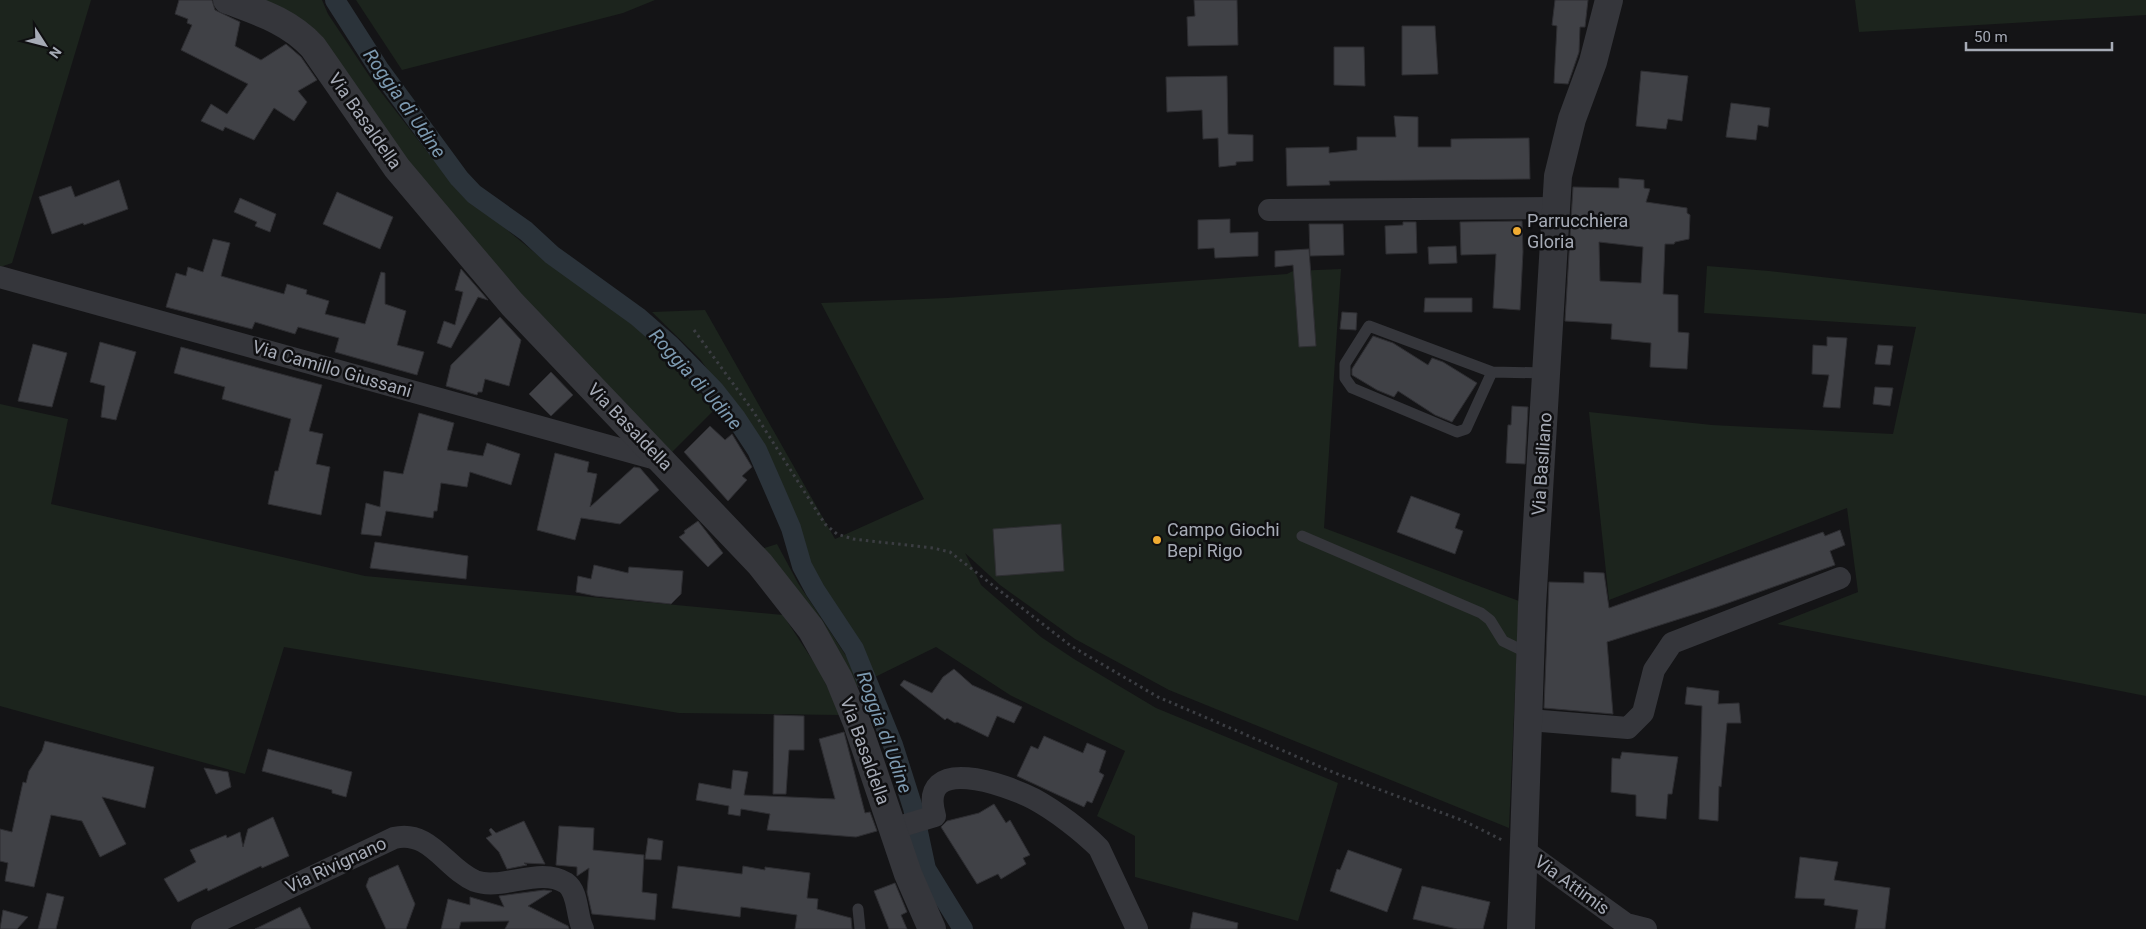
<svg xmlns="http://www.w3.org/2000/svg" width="2146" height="929" font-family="Roboto,sans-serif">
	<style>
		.green { fill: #1c241d }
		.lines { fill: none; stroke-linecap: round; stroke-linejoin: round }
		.canal { stroke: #2b333a; stroke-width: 20 }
		.building { fill: #404146; stroke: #2e2e32; fill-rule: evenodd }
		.path { stroke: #3b3d42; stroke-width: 3; stroke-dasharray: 2.5 4; stroke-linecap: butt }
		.service { stroke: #35363b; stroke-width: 11 }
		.minor { stroke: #35363b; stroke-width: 22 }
		.tertiary { stroke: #35363b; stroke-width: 28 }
		.poi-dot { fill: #f0ab32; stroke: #0f0f11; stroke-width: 2 }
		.labels { text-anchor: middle; stroke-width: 5; stroke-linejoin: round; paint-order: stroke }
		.street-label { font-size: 18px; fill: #a6abb6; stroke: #0f0f11 }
		.poi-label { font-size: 18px; fill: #a6abb6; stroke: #0f0f11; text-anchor: start }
		.water-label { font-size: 19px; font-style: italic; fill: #7d9ab1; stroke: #0f0f11 }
	</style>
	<rect width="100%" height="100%" fill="#141416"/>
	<g class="green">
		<path d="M0,0H91L15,253L12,263L0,267Z"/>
		<path d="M242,0H322L328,14L374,83L429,154L473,202L545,261L632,321L666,354L715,409L670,454L506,283L426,188L334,61Z"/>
		<path d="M356,0H655L623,13L402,70Z"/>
		<path d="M1855,0H2146V15L1859,32Z"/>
		<path d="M1707,266L1769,271L2146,314V696L1777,624L1858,592L1847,508L1609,600L1589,412L1712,425L1893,434L1916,327L1704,313Z"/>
		<path d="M1341,269L1324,528L1519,601L1509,828L1169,690L1075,639L1000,585L965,553L981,585L1041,637L1074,659L1156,708L1338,783L1298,921L1135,877V836L1097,816L1125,751L1010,695L936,647L873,678L861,647L807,561L797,525L764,454L747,425L700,359L652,312L705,310L835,539L924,499L821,303L947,298L1287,274L1293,271Z"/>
		<path d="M0,404L68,419L51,504L365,576L783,615L819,670L841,715L679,713L284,647L245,774L0,706Z"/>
		<path d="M777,544L798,583L864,683L856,687L761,549Z"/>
	</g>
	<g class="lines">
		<path class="canal" d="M335,0L379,69L459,178L474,194L526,231L552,255L638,317L670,345L714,390L736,418L757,450L775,491L791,528L802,566L815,590L854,649L893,745L913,808L926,869L963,929"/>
	</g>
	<g class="building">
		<path d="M179,0H212L215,10L240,22L235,46L261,60L286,44L301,57L317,80L298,91L307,102L294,121L274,108L254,140L225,127L223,131L201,121L211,104L227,114L248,84L181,50L192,25L187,23L188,19L175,14Z"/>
		<path d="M1194,0H1237L1238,45L1188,46L1187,17L1195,16Z"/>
		<path d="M1555,0H1588L1585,27H1580L1579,52L1568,84L1554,83L1557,26L1552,25Z"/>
		<path d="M1402,26H1435L1438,74L1402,75Z"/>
		<path d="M1334,47H1364L1365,86L1334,85Z"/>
		<path d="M1641,71L1688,76L1682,121L1668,119L1666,129L1636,126Z"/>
		<path d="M1227,76L1228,134L1253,135V161L1236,162V165L1219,167L1218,138L1203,139L1202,110L1167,112L1166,77Z"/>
		<path d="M1731,103L1770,108L1768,127L1758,125L1756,140L1726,137Z"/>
		<path d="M1394,116L1418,117V147H1451V139L1529,138L1530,179L1329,181L1330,185L1287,186L1286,148L1329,147V153L1357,150V137H1396Z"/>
		<path d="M1619,178L1644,180V188L1650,189L1646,202L1687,208V213L1690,215L1689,239L1675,242L1674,244H1665L1663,294L1678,295V332L1689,333L1687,369L1650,367L1651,343L1611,339L1612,324L1565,321L1573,187L1619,188ZM1599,242L1643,247L1641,283L1600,281Z"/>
		<path d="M119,180L128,209L84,225L83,223L52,234L39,197L71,186L75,197Z"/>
		<path d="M337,192L393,217L380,249L323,224Z"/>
		<path d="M240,198L276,214L270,232L255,226L257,222L234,212Z"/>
		<path d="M1230,219V233L1258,232V256L1215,258L1214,248L1198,249V220Z"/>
		<path d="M1522,221L1523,252L1520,310L1493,308L1496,254L1461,255L1460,222Z"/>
		<path d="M1403,222H1416L1417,253L1386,254L1385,226L1403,225Z"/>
		<path d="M1309,224H1343L1344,255L1310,256Z"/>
		<path d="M213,239L230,243L221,276L284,294L287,284L307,290L306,294L329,301L325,314L365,324L381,272L385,273V304L406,311L397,345L424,352L417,375L335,352L339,338L298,327L295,334L255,322L252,329L166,307L176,273L186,276L188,267L203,272Z"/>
		<path d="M1456,246L1457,263L1429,264L1428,247Z"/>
		<path d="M1309,249L1316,346L1299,347L1293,265L1275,267V251Z"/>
		<path d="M461,269L488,300L478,297L451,348L437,343L444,321L455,325L463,292L455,290Z"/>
		<path d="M1425,298H1472V312H1424Z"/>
		<path d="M1342,312L1357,313L1356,330L1340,329Z"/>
		<path d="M500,317L521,340L509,386L485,379L482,392H478L477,395L446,386L451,365Z"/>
		<path d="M1373,336L1393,343L1428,365L1432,358L1443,362L1477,383L1452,422L1435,415L1398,391L1394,397L1377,390L1352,375V369Z"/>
		<path d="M1827,337L1847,338L1840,408L1823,407L1829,375L1812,374L1813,345L1827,346Z"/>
		<path d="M100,342L136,352L116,420L101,417L105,386L90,382Z"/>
		<path d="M33,344L67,353L52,407L18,401Z"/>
		<path d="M1878,345L1893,346L1890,365L1875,364Z"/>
		<path d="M181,347L322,385L309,431L323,434L316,464L330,467L321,515L268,504L275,471H278L291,419L222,399L225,387L174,373Z"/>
		<path d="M551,372L573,395L551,416L529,394Z"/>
		<path d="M1875,387L1893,388L1890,406L1873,404Z"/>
		<path d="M1512,406L1528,407L1525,464L1506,463L1508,425H1511Z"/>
		<path d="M419,413L454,423L447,450L483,456L487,443L520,454L511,485L470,472L467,487L441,483L437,511H434L433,518L386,511L381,536L361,534L366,503L380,507L384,471L403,474Z"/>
		<path d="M710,426L725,440L732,434L752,467L742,476L747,480L728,501L684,452Z"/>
		<path d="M555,453L589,462L587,472L597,474L590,507L634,467L640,468L659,490L620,524L581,518L575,540L537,530Z"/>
		<path d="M1411,496L1460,514L1455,528L1463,531L1455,554L1397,532Z"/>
		<path d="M698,521L723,553L708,567L679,537L685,533L684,531Z"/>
		<path d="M1061,524L1064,571L996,576L993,529Z"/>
		<path d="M1840,530L1845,545L1830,551L1835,565L1717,607L1607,642L1613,714L1544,708L1549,582L1584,583V572L1604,573L1609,608L1823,532L1825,536Z"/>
		<path d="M375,542L468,556L466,579L370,568Z"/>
		<path d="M594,565L628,573L629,567L683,571L681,594L671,604L595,596L576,592L578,576L591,579Z"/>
		<path d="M954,669L972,685L1022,707L1014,723L997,716L988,737L957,722L955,723L947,718L945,720L900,685L904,680L932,693L943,677Z"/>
		<path d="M1687,687L1719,691L1718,704L1739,703L1741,723H1727L1721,787L1719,786L1718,821L1699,819L1702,706L1685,704Z"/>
		<path d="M774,715L804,716V750H789L786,794H773Z"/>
		<path d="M844,732L865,813L870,812L877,831L856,837L767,830L770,814L741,809L740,816L728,814L729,806L696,800L699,783L731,789L733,770L748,772L744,795L835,799L819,739Z"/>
		<path d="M1044,736L1083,753L1087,743L1106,751L1099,772L1104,775L1092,803L1087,801L1084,807L1017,776L1031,746L1038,749Z"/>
		<path d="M45,741L154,767L145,808L102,797L126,844L100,857L82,821L51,815L34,887L5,881L8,863L0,861V829L12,832L23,782L26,783L29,771L42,751Z"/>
		<path d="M268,749L352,772L346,797L332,793V790L262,771Z"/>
		<path d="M1622,752L1678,757L1672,794H1668L1666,819L1636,816V795L1611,792L1612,758L1620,759Z"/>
		<path d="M204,768L228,772L231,787L216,794Z"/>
		<path d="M994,804L1006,823L1010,820L1030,855L1023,858L1026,864L1001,879L998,874L977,884L941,827L947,821L979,813Z"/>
		<path d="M273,817L289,856L262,868L261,866L208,891L207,888L178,902L164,879L196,862L190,850L226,835L227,838L240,832L243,847L248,829Z"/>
		<path d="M524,821L545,864L524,863L527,865L507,869L499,852L486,838L492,835L489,830L491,828L496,833Z"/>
		<path d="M559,826L594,828L593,850L644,855L642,892L657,894L655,920L592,914L587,892L589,868L577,876V867L556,865Z"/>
		<path d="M648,838L663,841L661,860L645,859Z"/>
		<path d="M1348,850L1402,869L1387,912L1330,891L1337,869L1340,870Z"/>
		<path d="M1800,857L1838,862L1834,880L1890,888L1885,929H1855L1858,910L1824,905L1825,899L1795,898Z"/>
		<path d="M398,865L415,904L406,929H386L366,886L369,878Z"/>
		<path d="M678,866L742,874L743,866L765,870V867L810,873L807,898L818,899L817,909L851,918L852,929H795L797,915L741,907L740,917L672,908Z"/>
		<path d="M895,883L907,912L901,915L907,929H889L874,891Z"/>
		<path d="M1422,886L1490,902L1483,929H1457L1413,919Z"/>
		<path d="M544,890L552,891L528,906L568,926L569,929H505L509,921L461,922L459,929H441L448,899L470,905V897L504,907L499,896Z"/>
		<path d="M47,893L64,897L56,929H38Z"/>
		<path d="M300,907L311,929H255Z"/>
		<path d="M3,910L28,917L17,929H0Z"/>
		<path d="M1193,912L1238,923L1237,929H1190Z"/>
	</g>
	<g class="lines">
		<path class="path" d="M694,330L753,411L825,524L837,534L853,539L933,548L950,552L1071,646L1158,697L1335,773L1464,821L1502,840"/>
		<g class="service">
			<path d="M1492,372L1466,429L1457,432L1352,388L1345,378V364L1369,326L1492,372L1546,373"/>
			<path d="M1302,536L1481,613L1490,620L1503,641L1530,654"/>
			<path d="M858,909L860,929"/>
		</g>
		<g class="minor">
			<path d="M1269,210L1557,208"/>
			<path d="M0,277L663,461"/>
			<path d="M1529,720L1628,728L1643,713L1654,670L1672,643L1840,578"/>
			<path d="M892,829L935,816C917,752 1007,785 1034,799C1056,811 1082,831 1099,848L1137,929"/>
			<path d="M1525,851L1626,924L1646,929"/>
			<path d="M202,929L394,838C430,829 446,869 475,881C502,891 540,866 566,883C579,892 576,916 583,929"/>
		</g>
		<g class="tertiary">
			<path d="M227,0C259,12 289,21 313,47L397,168L456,238L512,304L760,564L811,629L839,679L857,723L908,874L932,929"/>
			<path d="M1521,929L1532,606L1558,176L1572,119L1593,62L1609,0"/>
		</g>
	</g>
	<g class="poi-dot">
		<circle cx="1517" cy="231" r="5"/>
		<circle cx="1157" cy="540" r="5"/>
	</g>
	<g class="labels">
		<g class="street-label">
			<text transform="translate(365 121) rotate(55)" y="6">Via Basaldella</text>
			<text transform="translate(332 369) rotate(16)" y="6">Via Camillo Giussani</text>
			<text transform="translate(630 427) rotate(46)" y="6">Via Basaldella</text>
			<text transform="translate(1542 464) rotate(-86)" y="6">Via Basiliano</text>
			<text transform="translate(865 751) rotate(70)" y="6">Via Basaldella</text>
			<text transform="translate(336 865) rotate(-25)" y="6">Via Rivignano</text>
			<text transform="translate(1572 885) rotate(36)" y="6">Via Attimis</text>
		</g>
		<g class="poi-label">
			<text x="1527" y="227">Parrucchiera<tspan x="1527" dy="21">Gloria</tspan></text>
			<text x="1167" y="536">Campo Giochi<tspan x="1167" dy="21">Bepi Rigo</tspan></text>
		</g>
		<g class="water-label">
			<text transform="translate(405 103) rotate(55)" y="7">Roggia di Udine</text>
			<text transform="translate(696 379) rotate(48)" y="7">Roggia di Udine</text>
			<text transform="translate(885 732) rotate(70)" y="7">Roggia di Udine</text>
		</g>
	</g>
	<g transform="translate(45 45) rotate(126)" stroke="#0f0f11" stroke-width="4" paint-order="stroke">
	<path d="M0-4L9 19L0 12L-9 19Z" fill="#a6abb6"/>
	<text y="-8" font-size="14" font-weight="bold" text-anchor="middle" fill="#a6abb6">N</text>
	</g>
	<path d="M1966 42v8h146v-8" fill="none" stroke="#a6abb6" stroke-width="2.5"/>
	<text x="1974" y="42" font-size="15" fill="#a6abb6" stroke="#0f0f11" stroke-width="4" paint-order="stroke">50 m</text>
</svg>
